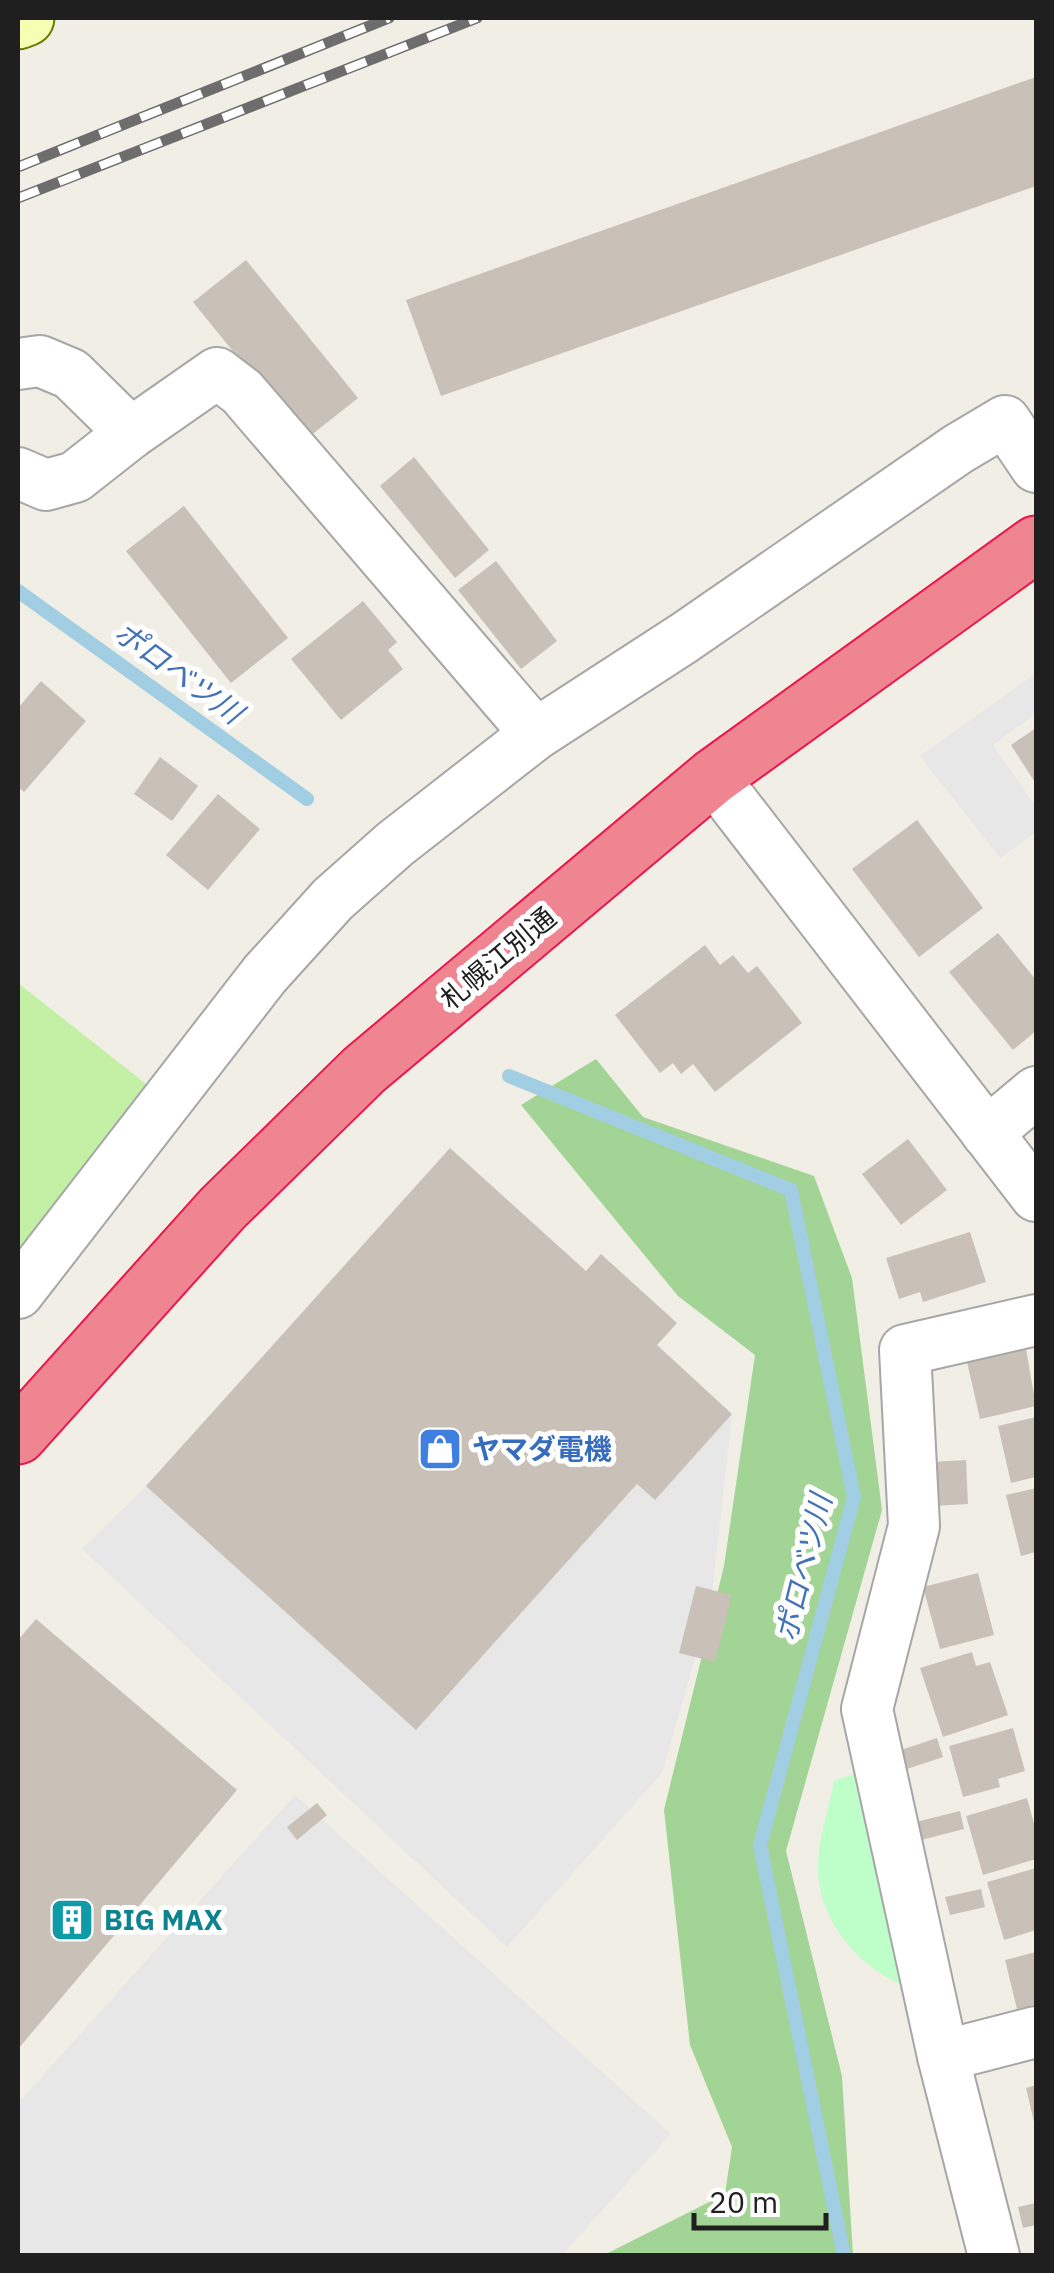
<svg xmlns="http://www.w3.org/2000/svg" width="1054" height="2273" font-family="'IBM Plex Sans','Noto Sans JP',sans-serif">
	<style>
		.grass { fill: #c4f0a6 }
		.forest { fill: #a2d495 }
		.park { fill: #befec9 }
		.parking { fill: #e7e7e7 }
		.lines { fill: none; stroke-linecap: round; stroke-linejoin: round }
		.stream { stroke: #a1cee3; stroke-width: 14 }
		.building { fill: #c9c1b7 }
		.street-casing { stroke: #a6a6a6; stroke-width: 54 }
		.secondary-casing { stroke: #647c00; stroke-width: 59 }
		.highway-casing { stroke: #ec154c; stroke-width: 59 }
		.street { stroke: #fff; stroke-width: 50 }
		.secondary { stroke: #f5ffb4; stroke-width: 55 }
		.highway { stroke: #ef8590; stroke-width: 55 }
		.rail-casing { stroke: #6d6d6d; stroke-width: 11 }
		.rail { stroke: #fff; stroke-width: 8; stroke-dasharray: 22; stroke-linecap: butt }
		.labels { text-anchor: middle; stroke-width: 10; stroke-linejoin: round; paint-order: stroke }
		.street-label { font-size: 28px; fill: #1f1f1f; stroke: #fff }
		.shop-label { font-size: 28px; font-weight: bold; fill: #366cbe; stroke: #fff; text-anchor: start }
		.culture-label { font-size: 28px; font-weight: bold; fill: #0d838f; stroke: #fff; text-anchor: start }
		.water-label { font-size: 30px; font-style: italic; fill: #4273b9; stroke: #fff }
	</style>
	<rect width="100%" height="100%" fill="#f1eee5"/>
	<path class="grass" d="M18,983L155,1091L18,1266Z"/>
	<path class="forest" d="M596,1059L643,1117L814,1176L852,1278L882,1510L786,1851L842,2076L853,2255H604L725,2194L732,2147L690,2045L664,1810L724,1566L755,1355L678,1296L521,1105Z"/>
	<path class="park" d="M857,1773L914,1989C863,1973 818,1923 818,1867C818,1839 829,1808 834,1781Z"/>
	<g class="parking">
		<path d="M1036,673V713L993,745L1036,807V832L1000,858L920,756Z"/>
		<path d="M732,1414L711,1602L662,1773L507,1947L82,1549L146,1486L416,1729L637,1484L655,1499Z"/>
		<path d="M295,1795L671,2134L562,2255L18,2256V2103Z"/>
	</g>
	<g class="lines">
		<g class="stream">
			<path d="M18,591L307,799"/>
			<path d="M509,1076L791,1190L854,1497L760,1845L844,2256"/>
		</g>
	</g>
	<g class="building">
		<path d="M1036,77V186L441,396L406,300Z"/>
		<path d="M246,260L358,398L305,440L193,302Z"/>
		<path d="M414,457L489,550L455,578L380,486Z"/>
		<path d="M184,506L288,638L231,683L126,551Z"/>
		<path d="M496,561L557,641L521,669L458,590Z"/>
		<path d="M363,601L397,642L388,650L403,669L341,720L291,659Z"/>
		<path d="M41,681L86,721L24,792L18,787V708Z"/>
		<path d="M1036,728V784L1011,745Z"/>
		<path d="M160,757L198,786L172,821L134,794Z"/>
		<path d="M218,794L260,829L208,890L166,855Z"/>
		<path d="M917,820L983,908L919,957L852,869Z"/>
		<path d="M998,933L1036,980V1031L1013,1050L949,972Z"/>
		<path d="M705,945L720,965L733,955L748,973L757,966L802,1023L715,1092L693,1064L681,1074L673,1063L660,1073L615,1015Z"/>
		<path d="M908,1139L947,1190L901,1225L862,1174Z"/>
		<path d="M450,1148L586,1271L601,1254L677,1323L657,1345L732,1414L655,1500L637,1484L416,1730L146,1486Z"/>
		<path d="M970,1232L986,1282L923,1302L920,1292L899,1299L886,1258Z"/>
		<path d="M1026,1349L1036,1406L980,1419L967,1362Z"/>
		<path d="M1036,1417V1477L1011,1483L998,1426Z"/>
		<path d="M966,1460L968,1504L934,1506L931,1462Z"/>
		<path d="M1036,1488V1552L1021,1556L1006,1495Z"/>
		<path d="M978,1573L994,1635L940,1649L923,1587Z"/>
		<path d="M696,1586L732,1595L715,1662L679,1653Z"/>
		<path d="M36,1619L237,1790L18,2049V1640Z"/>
		<path d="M972,1652L976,1666L990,1662L1008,1715L943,1737L920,1668Z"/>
		<path d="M1013,1728L1025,1771L998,1779L1000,1787L963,1797L949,1746Z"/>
		<path d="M937,1738L943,1757L907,1769L901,1750Z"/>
		<path d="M1027,1798L1036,1831V1859L983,1875L966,1816Z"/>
		<path d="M317,1803L327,1815L297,1840L287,1827Z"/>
		<path d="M960,1811L964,1829L921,1840L916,1822Z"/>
		<path d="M1036,1868V1930L1004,1940L987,1882Z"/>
		<path d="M981,1889L985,1907L950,1915L945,1897Z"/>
		<path d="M1036,1952V2004L1017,2009L1005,1960Z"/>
		<path d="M1036,2085V2126H1035L1026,2088Z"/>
		<path d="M1036,2203V2225L1023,2228L1018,2207Z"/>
	</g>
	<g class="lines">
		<defs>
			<g id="street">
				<path d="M18,364L40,361L71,374L131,433L217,373L242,392L536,734"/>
				<path d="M18,473L46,485L75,477L131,433"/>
				<path d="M713,777L1036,1196"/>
				<path d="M987,1133L1036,1092"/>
				<path d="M18,1293L265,974L333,899L395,844L536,734L684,638L958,449L1005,421L1036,467"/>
				<path d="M943,2056L1036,2032"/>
				<path d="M994,2256L943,2056L867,1709L914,1526L905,1350L1036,1320"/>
			</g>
			<path id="secondary" d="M18,21L26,18"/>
			<path id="highway" d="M18,1436L223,1208L364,1070L713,777L1036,544"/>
		</defs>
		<use href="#street" class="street-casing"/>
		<use href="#secondary" class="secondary-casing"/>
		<use href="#highway" class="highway-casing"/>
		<use href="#street" class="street"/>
		<use href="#secondary" class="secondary"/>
		<use href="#highway" class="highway"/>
		<defs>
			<g id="rail">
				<path d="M18,167L389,18"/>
				<path d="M18,198L477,18"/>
			</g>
		</defs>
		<use href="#rail" class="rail-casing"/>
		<use href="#rail" class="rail"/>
	</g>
	<defs>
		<symbol id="shop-square" viewBox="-11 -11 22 22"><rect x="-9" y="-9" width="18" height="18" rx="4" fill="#3f7fe0" stroke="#fff"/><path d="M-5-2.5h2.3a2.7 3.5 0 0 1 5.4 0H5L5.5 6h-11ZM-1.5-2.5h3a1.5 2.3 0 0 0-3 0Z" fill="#fff"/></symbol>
		<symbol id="building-square" viewBox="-11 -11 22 22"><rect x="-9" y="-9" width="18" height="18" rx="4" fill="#0f9aa8" stroke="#fff"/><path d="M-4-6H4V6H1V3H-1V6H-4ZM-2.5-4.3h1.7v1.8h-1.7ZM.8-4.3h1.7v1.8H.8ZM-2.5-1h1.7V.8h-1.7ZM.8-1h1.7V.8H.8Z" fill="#fff"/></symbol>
	</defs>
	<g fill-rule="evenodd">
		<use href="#shop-square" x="415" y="1424" width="50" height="50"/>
		<use href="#building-square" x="47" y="1895" width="50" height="50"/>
	</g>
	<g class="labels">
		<g class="street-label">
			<text transform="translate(498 958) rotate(-40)" y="10">札幌江別通</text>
		</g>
		<g class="shop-label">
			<text x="472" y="1459">ヤマダ電機</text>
		</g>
		<g class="culture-label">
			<text x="104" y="1930">BIG MAX</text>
		</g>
		<g class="water-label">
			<text transform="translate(178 673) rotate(36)" y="10">ポロベツ川</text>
			<text transform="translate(804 1568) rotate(-76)" y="10">ポロベツ川</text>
		</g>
	</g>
	<rect width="1054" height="2273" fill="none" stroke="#1f1f1f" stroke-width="40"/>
	<path d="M694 2213v15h132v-15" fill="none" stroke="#1f1f1f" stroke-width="5"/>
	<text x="709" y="2213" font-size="30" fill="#1f1f1f" stroke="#ffffff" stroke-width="8" paint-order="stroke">20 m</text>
</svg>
